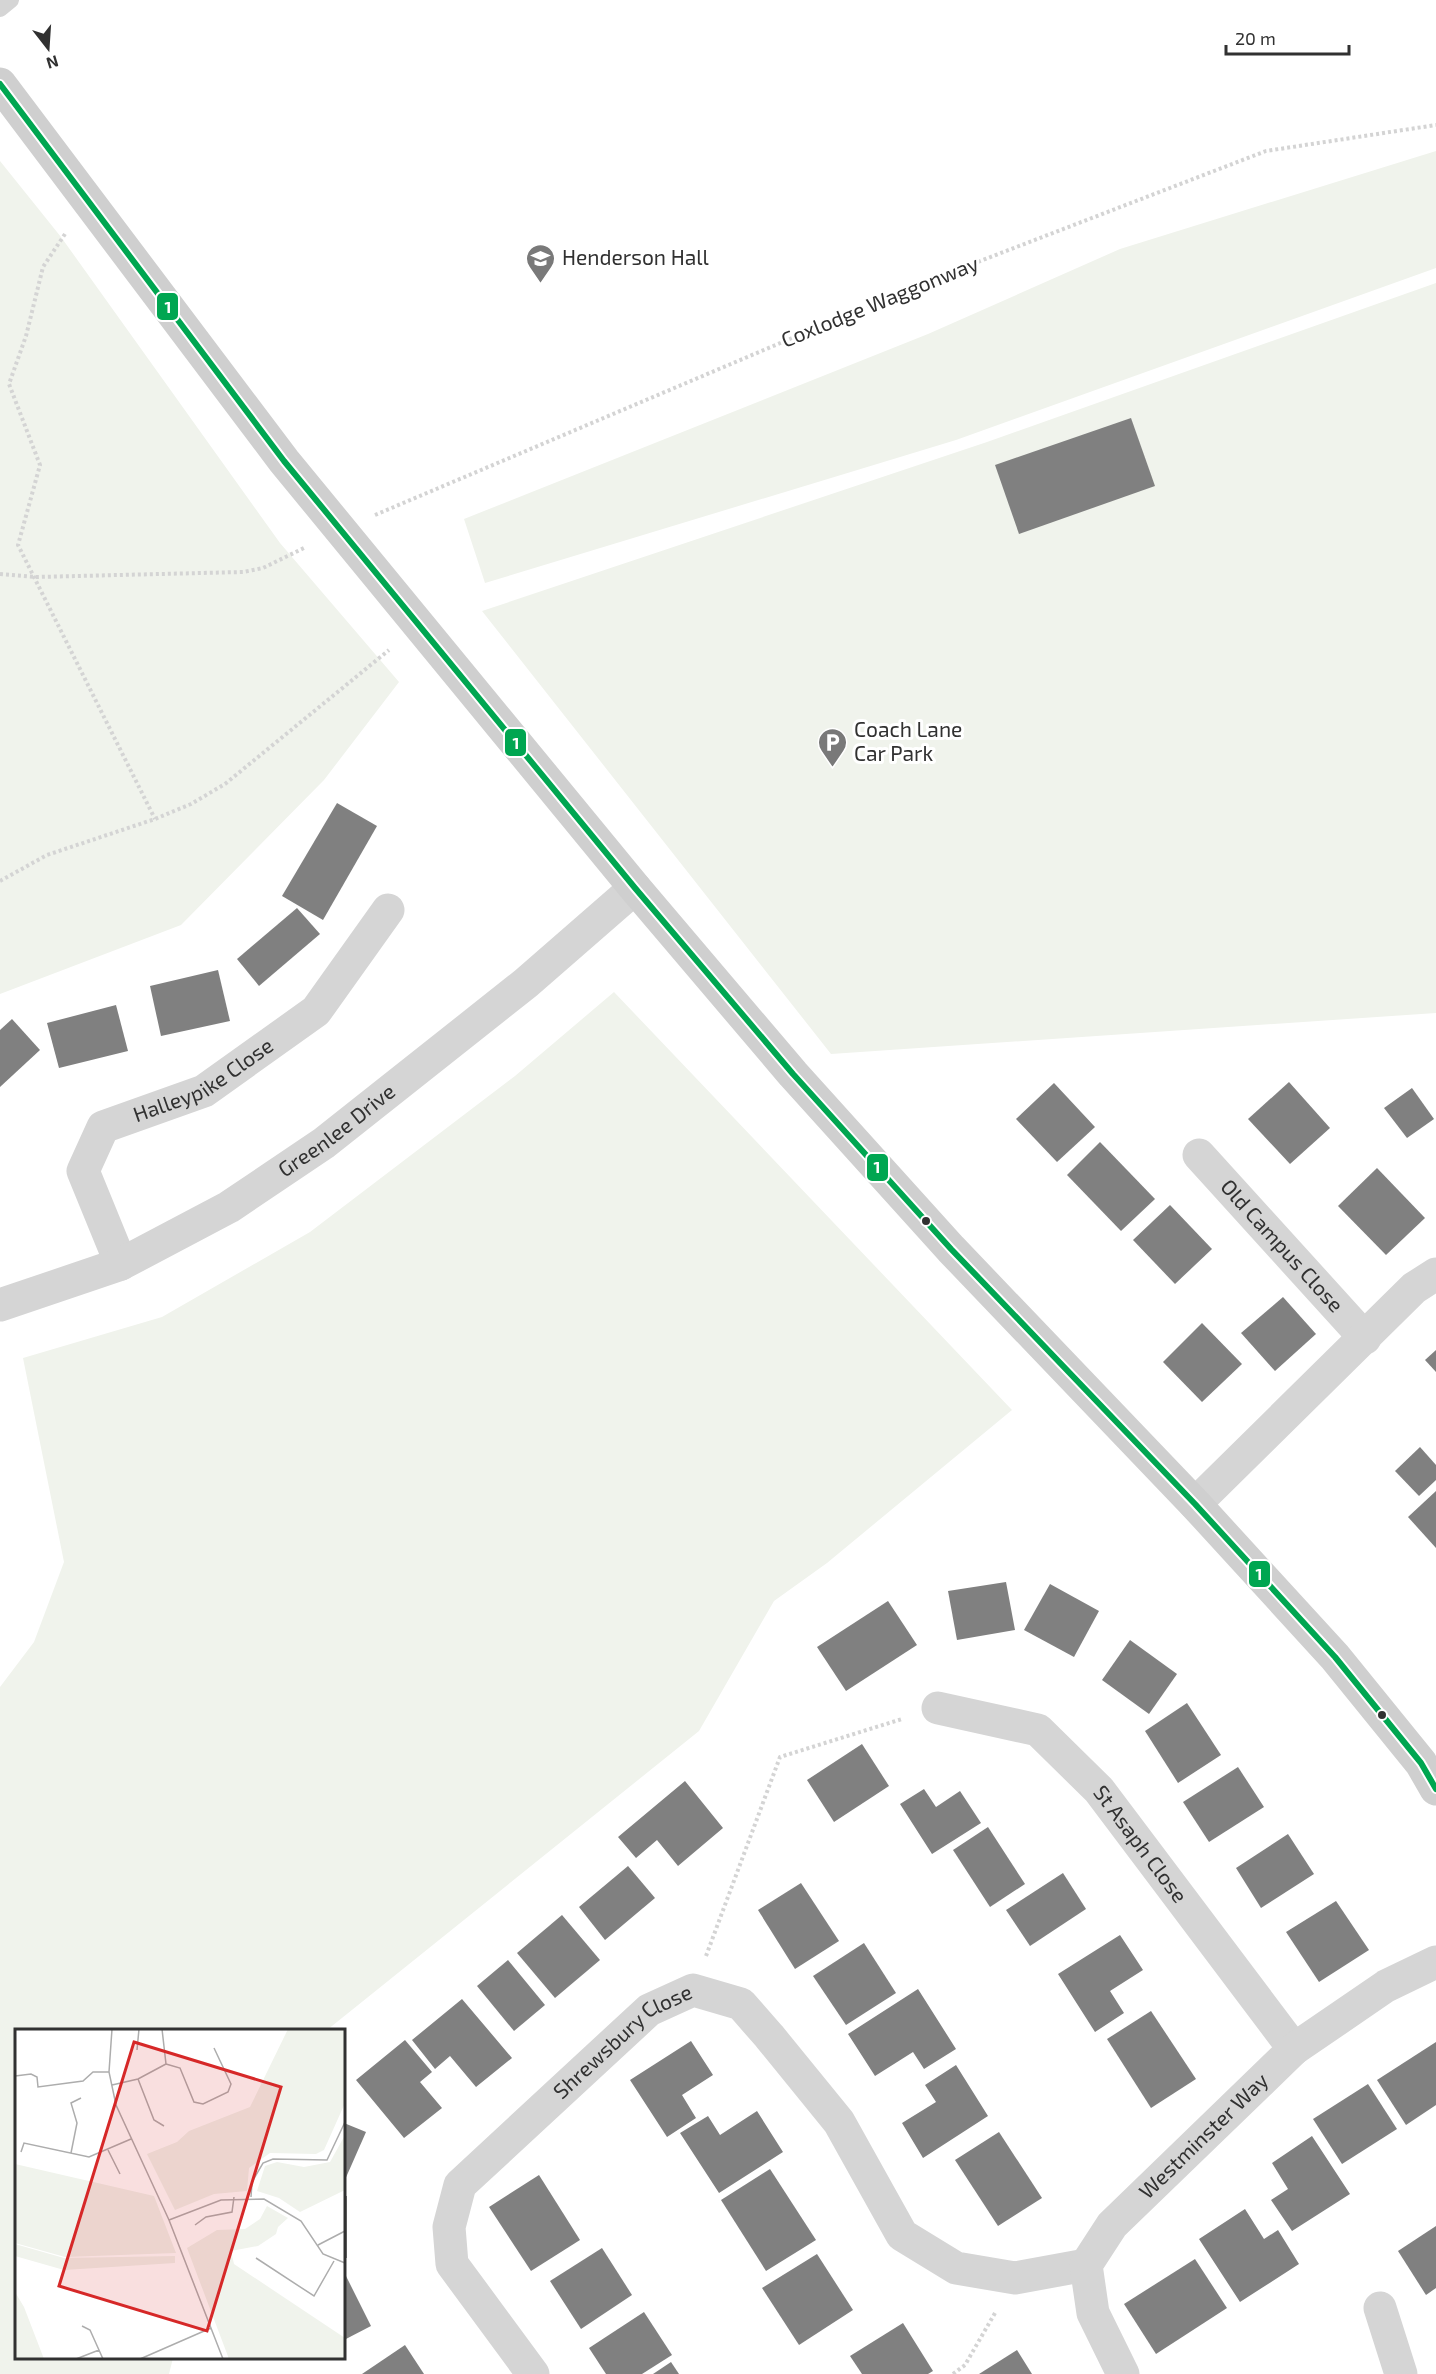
<svg xmlns="http://www.w3.org/2000/svg" width="1436" height="2374" font-family="'Exo 2',sans-serif">
	<style>
		.green { fill: #f0f3ec }
		.building { fill: #808080 }
		.lines { fill: none; stroke-linecap: round; stroke-linejoin: round }
		.path { stroke: #d4d4d4; stroke-width: 4; stroke-dasharray: 3 3; stroke-linecap: butt }
		.lane { stroke: #d5d5d5; stroke-width: 16 }
		.street { stroke: #d5d5d5; stroke-width: 33 }
		.secondary { stroke: #cfcfcf; stroke-width: 33 }
		.bus-1-casing { stroke: #fff; stroke-width: 10 }
		.bus-1 { stroke: #00a651; stroke-width: 6 }
		.bus-dot { fill: #313131; stroke: #fff; stroke-width: 2 }
		.labels { text-anchor: middle; stroke-width: 6; stroke-linejoin: round; paint-order: stroke }
		.poi-label { font-size: 21px; fill: #313131; stroke: #fff; text-anchor: start }
		.street-label { font-size: 21px; fill: #313131; stroke: #fff }
		.inset-road { fill: none; stroke: #adadad; stroke-width: 1.5 }
		.view { fill: #d62828; fill-opacity: 0.15; stroke: #d62828; stroke-width: 3 }
		.inset-edge { fill: none; stroke: #313131; stroke-width: 3 }
		.line-badge { stroke: #fff; stroke-width: 2 }
		.badge-label { font-size: 16px; text-anchor: middle; font-weight: bold; fill: #fff }
	</style>
	<rect width="100%" height="100%" fill="#fff"/>
	<g class="green">
		<path d="M1436,151V268L956,440L485,583L464,519L928,334L1120,249Z"/>
		<path d="M0,161L61,237L280,543L399,682L324,780L181,925L0,994Z"/>
		<path d="M1436,283V1013L831,1054L482,611L987,442Z"/>
		<path d="M614,992L1012,1410L827,1563L774,1601L699,1731L327,2030H16V2358H173L169,2374H0V1687L34,1642L64,1562L23,1358L162,1317L310,1232L515,1076Z"/>
	</g>
	<g class="building">
		<path d="M1131,418L1155,486L1019,534L995,465Z"/>
		<path d="M337,803L377,826L323,920L282,896Z"/>
		<path d="M297,908L320,934L259,986L237,959Z"/>
		<path d="M218,970L230,1021L161,1036L150,986Z"/>
		<path d="M116,1005L128,1051L59,1068L47,1023Z"/>
		<path d="M12,1019L40,1050L0,1087V1030Z"/>
		<path d="M1289,1082L1330,1128L1290,1164L1248,1119Z"/>
		<path d="M1054,1083L1095,1127L1057,1162L1016,1119Z"/>
		<path d="M1412,1088L1434,1119L1407,1138L1384,1108Z"/>
		<path d="M1100,1142L1155,1199L1121,1231L1067,1175Z"/>
		<path d="M1377,1168L1425,1218L1386,1255L1338,1206Z"/>
		<path d="M1170,1205L1212,1249L1175,1284L1133,1240Z"/>
		<path d="M1283,1297L1316,1334L1275,1371L1241,1333Z"/>
		<path d="M1202,1323L1242,1364L1202,1402L1163,1362Z"/>
		<path d="M1436,1350V1372L1425,1360Z"/>
		<path d="M1420,1447L1436,1465V1480L1419,1496L1395,1471Z"/>
		<path d="M1436,1491V1548L1408,1517Z"/>
		<path d="M1006,1582L1015,1630L957,1640L948,1591Z"/>
		<path d="M1050,1584L1099,1611L1074,1657L1024,1630Z"/>
		<path d="M888,1601L917,1645L846,1691L817,1647Z"/>
		<path d="M1130,1640L1177,1674L1149,1714L1102,1680Z"/>
		<path d="M1187,1703L1221,1755L1178,1783L1145,1731Z"/>
		<path d="M862,1744L889,1786L834,1822L807,1780Z"/>
		<path d="M1238,1767L1264,1807L1209,1842L1183,1802Z"/>
		<path d="M685,1781L723,1828L678,1866L657,1840L636,1858L618,1837Z"/>
		<path d="M924,1789L936,1807L960,1791L981,1823L932,1854L900,1804Z"/>
		<path d="M988,1827L1025,1884L990,1907L953,1850Z"/>
		<path d="M1288,1834L1314,1874L1261,1908L1236,1868Z"/>
		<path d="M628,1866L655,1898L605,1940L579,1907Z"/>
		<path d="M1063,1873L1086,1909L1030,1946L1006,1910Z"/>
		<path d="M801,1883L839,1941L795,1969L758,1910Z"/>
		<path d="M1336,1901L1369,1950L1319,1982L1286,1932Z"/>
		<path d="M562,1915L600,1960L555,1998L517,1953Z"/>
		<path d="M1120,1935L1143,1970L1110,1991L1124,2013L1095,2032L1058,1974Z"/>
		<path d="M864,1943L896,1993L846,2025L813,1976Z"/>
		<path d="M508,1960L545,2005L514,2031L477,1986Z"/>
		<path d="M918,1989L956,2049L924,2069L913,2052L875,2076L848,2034Z"/>
		<path d="M462,1999L512,2058L476,2087L450,2056L435,2069L412,2040Z"/>
		<path d="M1151,2011L1196,2079L1151,2108L1107,2039Z"/>
		<path d="M405,2040L432,2072L420,2082L442,2108L404,2138L356,2080Z"/>
		<path d="M691,2041L713,2075L682,2095L696,2118L667,2137L630,2080Z"/>
		<path d="M1436,2042V2105L1406,2125L1377,2080Z"/>
		<path d="M956,2065L988,2116L923,2158L902,2123L936,2102L925,2085Z"/>
		<path d="M1368,2084L1397,2129L1342,2164L1313,2119Z"/>
		<path d="M757,2111L783,2152L719,2193L680,2133L708,2116L720,2135Z"/>
		<path d="M344,2123L366,2132L344,2182Z"/>
		<path d="M999,2132L1042,2198L998,2226L955,2160Z"/>
		<path d="M1312,2136L1350,2194L1292,2231L1271,2200L1288,2189L1272,2163Z"/>
		<path d="M770,2169L816,2240L766,2271L721,2200Z"/>
		<path d="M539,2175L580,2240L531,2271L489,2207Z"/>
		<rect x="344" y="2196" width="3" height="62"/>
		<path d="M1245,2209L1264,2239L1278,2230L1299,2264L1240,2302L1199,2239Z"/>
		<path d="M1436,2226V2288L1426,2295L1398,2251Z"/>
		<path d="M602,2248L632,2295L581,2329L550,2281Z"/>
		<path d="M817,2254L853,2310L799,2345L762,2288Z"/>
		<path d="M1195,2259L1227,2308L1156,2354L1124,2304Z"/>
		<path d="M344,2272L371,2326L344,2340Z"/>
		<path d="M644,2312L672,2355L642,2374H606L589,2348Z"/>
		<path d="M903,2323L933,2371L928,2374H862L850,2356Z"/>
		<path d="M405,2345L424,2374H362Z"/>
		<path d="M1017,2350L1032,2374H979Z"/>
		<path d="M671,2362L679,2374H653Z"/>
	</g>
	<g class="lines">
		<g class="path">
			<path d="M65,234L43,267L26,336L9,384L40,465L18,545L155,819"/>
			<path d="M375,515L910,288L1266,151L1436,125"/>
			<path d="M0,574L36,577L243,572L263,568L306,547"/>
			<path d="M0,881L47,855L155,819L191,804L225,784L389,650"/>
			<path d="M706,1956L780,1757L902,1719"/>
			<path d="M953,2374L965,2365L995,2313"/>
		</g>
		<path class="lane" d="M0,9L11,0"/>
		<g class="street">
			<path id="s1" d="M1199,1155L1365,1338"/>
			<path id="s2" d="M121,1264L83,1171L103,1127L204,1091L316,1011L388,910"/>
			<path id="s3" d="M0,1305L121,1264L229,1207L324,1143L526,983L635,888"/>
			<path d="M1195,1504L1414,1288L1436,1274"/>
			<path id="s4" d="M938,1708L1038,1730L1099,1790L1294,2049"/>
			<path d="M1380,2308L1401,2374"/>
			<path id="s5" d="M533,2374L452,2264L449,2227L460,2185L649,2010L693,1990L741,2004L769,2036L839,2122L902,2235L956,2268L1015,2278L1086,2265"/>
			<path id="s6" d="M1123,2374L1093,2313L1086,2265L1112,2225L1294,2049L1386,1986L1436,1962"/>
		</g>
		<path class="secondary" d="M0,84L284,461L635,888L793,1074L951,1249L1195,1504L1335,1657L1421,1763L1436,1789"/>
		<defs>
			<path id="bus-1" d="M0,84L284,461L635,888L793,1074L951,1249L1195,1504L1335,1657L1421,1763L1436,1789"/>
		</defs>
		<use href="#bus-1" class="bus-1-casing"/>
		<use href="#bus-1" class="bus-1"/>
	</g>
	<defs>
		<symbol id="university-pin" viewBox="-11 -11 22 30"><path d="M0 17L-7.5 6A9.5 9.5 0 1 1 7.5 6Z" fill="#797979" stroke="#fff"/><path d="M0-5L7-2L0 1L-7-2ZM-4 1L0 2.5L4 1V4Q0 6-4 4Z" fill="#fff"/></symbol>
		<symbol id="parking-pin" viewBox="-11 -11 22 30"><path d="M0 17L-7.5 6A9.5 9.5 0 1 1 7.5 6Z" fill="#797979" stroke="#fff"/><path d="M-3.5-5.5H1a3.5 3.5 0 0 1 0 7H-1V5.5H-3.5ZM-1-3.4V-.6H.8a1.4 1.4 0 0 0 0-2.8Z" fill="#fff"/></symbol>
	</defs>
	<g fill-rule="evenodd">
		<use href="#university-pin" x="524" y="242" width="33" height="45"/>
		<use href="#parking-pin" x="816" y="726" width="33" height="45"/>
	</g>
	<g class="bus-dot">
		<circle cx="926" cy="1221" r="5"/>
		<circle cx="1382" cy="1715" r="5"/>
	</g>
	<g class="labels">
		<g class="poi-label">
			<text x="562" y="265">Henderson Hall</text>
			<text x="854" y="737">Coach Lane<tspan x="854" dy="24">Car Park</tspan></text>
		</g>
		<g class="street-label">
			<text transform="translate(880 302) rotate(-22)" y="7">Coxlodge Waggonway</text>
			<text dy="7" stroke="none"><textPath href="#s2" startOffset="260">Halleypike Close</textPath></text>
			<text dy="7" stroke="none"><textPath href="#s3" startOffset="382">Greenlee Drive</textPath></text>
			<text dy="7" stroke="none"><textPath href="#s1" startOffset="123">Old Campus Close</textPath></text>
			<text dy="7" stroke="none"><textPath href="#s4" startOffset="256">St Asaph Close</textPath></text>
			<text dy="7" stroke="none"><textPath href="#s5" startOffset="435">Shrewsbury Close</textPath></text>
			<text dy="7" stroke="none"><textPath href="#s6" startOffset="292">Westminster Way</textPath></text>
		</g>
	</g>
	<g transform="translate(15 2029)">
		<rect width="330" height="330" fill="#fff"/>
		<path d="M273,0H330V74L309,121L301,125L255,124L234,139L232,162L199,165L160,181L132,125L162,113L174,102L235,78ZM330,106V161L285,183L264,169L242,162L250,137L262,133L289,138L315,133ZM0,135L139,167L161,224L50,228L0,214ZM252,177L273,189L263,198L261,205L243,217L216,222L219,235L330,309V330H214L172,219L202,201L230,200L245,190ZM0,215L49,229L160,227V234L49,241L0,227ZM0,263L9,278L29,330H0Z" fill="#f0f3ec"/>
		<path class="inset-road" d="M97,0L94,43L101,76L154,191L208,330M122,21L124,0M151,35L165,39L179,73L188,75L213,63L216,55L199,19M0,47L16,45L22,48L23,58L68,52L78,43H94M123,50L139,91L149,97M97,56L123,50L151,35L147,0M93,121L105,145M6,123L9,114L74,128L116,110M56,124L62,94L56,74L66,69M236,168L237,153L248,134L258,130L312,131L330,93M154,191L206,171L249,170L286,192L308,225L330,234M180,196L191,188L217,183L219,168M303,216L330,202M241,229L299,267L319,232M67,297L75,301L88,330M61,330L84,321M125,330L196,299"/>
		<path class="view" d="M119,13L266,58L192,302L44,257Z"/>
		<rect width="330" height="330" class="inset-edge"/>
	</g>
	<g class="line-badge">
		<rect x="156" y="292" width="23" height="29" rx="6" fill="#00a651"/>
		<rect x="504" y="728" width="23" height="29" rx="6" fill="#00a651"/>
		<rect x="866" y="1153" width="23" height="29" rx="6" fill="#00a651"/>
		<rect x="1248" y="1560" width="23" height="28" rx="6" fill="#00a651"/>
	</g>
	<g class="badge-label">
		<text x="168" y="313">1</text>
		<text x="516" y="749">1</text>
		<text x="877" y="1173">1</text>
		<text x="1259" y="1580">1</text>
	</g>
	<g transform="translate(48 48) rotate(163)" stroke="#ffffff" stroke-width="4.5" paint-order="stroke">
	<path d="M0-4.5L10 22L0 15L-10 22Z" fill="#313131"/>
	<text y="-9" font-size="16" font-weight="bold" text-anchor="middle" fill="#313131">N</text>
	</g>
	<path d="M1226 45v9h123v-9" fill="none" stroke="#313131" stroke-width="3"/>
	<text x="1235" y="45" font-size="18" fill="#313131" stroke="#ffffff" stroke-width="4.5" paint-order="stroke">20 m</text>
</svg>
